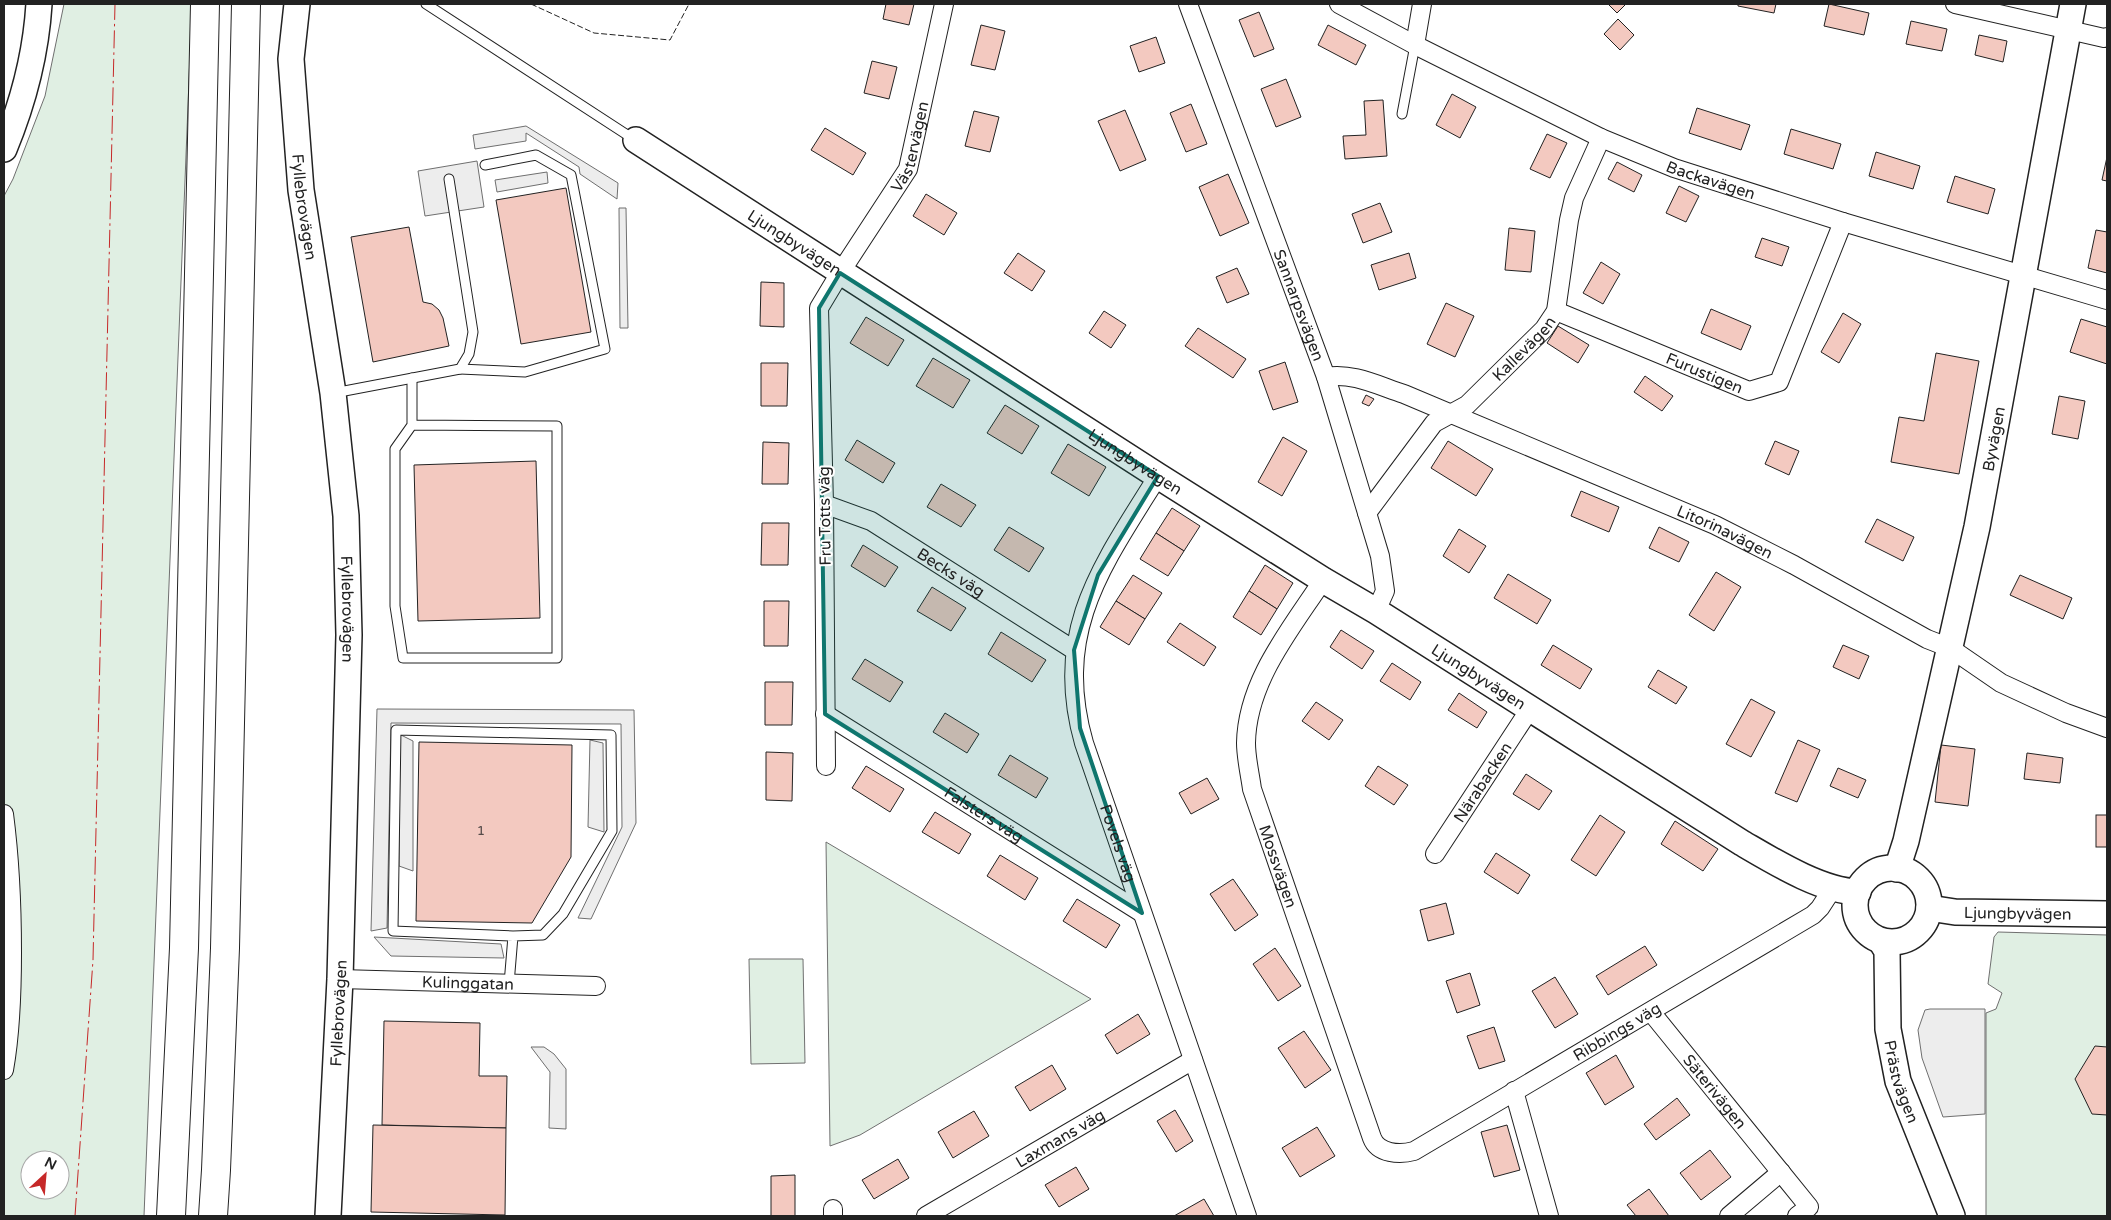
<svg xmlns="http://www.w3.org/2000/svg" width="2111" height="1220" font-family="'Varela Round',sans-serif">
	<style>
		.green { fill: #e0efe3; stroke: #6f6f6f; fill-rule: evenodd }
		.parking { fill: #ededed; stroke: #6f6f6f }
		.building { fill: #f3c9c0; stroke: #222 }
		.lines { fill: none; stroke-linecap: round; stroke-linejoin: round }
		.lane-casing { stroke: #222; stroke-width: 11 }
		.street-casing { stroke: #222; stroke-width: 20 }
		.secondary-casing { stroke: #222; stroke-width: 28 }
		.highway-casing { stroke: #222; stroke-width: 30 }
		.lane { stroke: #fff; stroke-width: 9 }
		.street { stroke: #fff; stroke-width: 18 }
		.secondary { stroke: #fff; stroke-width: 25 }
		.highway { stroke: #fff; stroke-width: 28 }
		.fence { stroke: #222; stroke-width: 1; stroke-dasharray: 6 2.5; stroke-linecap: butt }
		.power { stroke: #c62828; stroke-width: 1; stroke-dasharray: 18 4 2.5 4; stroke-linecap: butt }
		.marked { fill: #0f766e; fill-opacity: 0.2; stroke: #0f766e; stroke-width: 4; stroke-linejoin: round }
		.labels { text-anchor: middle; stroke-width: 4; stroke-linejoin: round; paint-order: stroke }
		.number-label { font-size: 14px; fill: #564c4a }
		.street-label { font-size: 16px; fill: #222; stroke: #fff }
	</style>
	<rect width="100%" height="100%" fill="#fff"/>
	<g class="green">
		<path d="M64,4H192L144,1216H4V196L13,179L45,96ZM30,1160H60V1190H30Z"/>
		<path d="M826,842L1091,999L860,1135L830,1146Z"/>
		<path d="M1998,932L2107,935V1216H1986V1013L1996,1009L2002,993L1988,984L1994,937Z"/>
		<path d="M749,959H803L805,1063L751,1064Z"/>
	</g>
	<g class="parking">
		<path d="M526,126L618,183L617,199L580,174L579,167L526,133V141L475,149L473,135Z"/>
		<path d="M477,161L484,207L425,216L418,171Z"/>
		<path d="M547,172L548,183L497,192L495,180Z"/>
		<path d="M619,208H626L628,328H620Z"/>
		<path d="M377,709L634,710L636,823L591,919L578,918L622,827L621,724L391,723L387,928L371,931Z"/>
		<path d="M399,734L413,741V871L399,866Z"/>
		<path d="M590,740L603,743L604,832L588,827Z"/>
		<path d="M374,937L501,944L504,958L391,956Z"/>
		<path d="M1930,1009H1985V1114L1943,1117L1922,1058L1918,1030L1925,1010Z"/>
		<path d="M531,1047H544L554,1054L566,1069V1129L549,1128L550,1072Z"/>
	</g>
	<g class="building">
		<path d="M886,4H914L909,25L883,19Z"/>
		<path d="M1608,4H1626L1617,13Z"/>
		<path d="M1738,4H1776L1774,13L1738,6Z"/>
		<path d="M1829,4L1869,13L1864,35L1824,26Z"/>
		<path d="M1259,12L1274,49L1254,57L1239,20Z"/>
		<path d="M1618,19L1634,35L1620,50L1604,34Z"/>
		<path d="M1911,21L1947,29L1942,51L1906,44Z"/>
		<path d="M981,25L1005,31L995,70L971,65Z"/>
		<path d="M1328,25L1366,45L1356,65L1318,45Z"/>
		<path d="M1979,35L2007,41L2003,62L1975,55Z"/>
		<path d="M1156,37L1165,63L1139,72L1130,46Z"/>
		<path d="M872,61L897,67L889,99L864,93Z"/>
		<path d="M1286,79L1301,117L1276,127L1261,89Z"/>
		<path d="M1452,94L1476,107L1460,138L1436,125Z"/>
		<path d="M1383,100L1387,156L1345,159L1343,136L1366,135L1364,101Z"/>
		<path d="M1191,104L1207,144L1186,152L1170,113Z"/>
		<path d="M1697,108L1750,125L1741,150L1689,133Z"/>
		<path d="M1125,110L1146,160L1120,171L1098,121Z"/>
		<path d="M974,111L999,117L990,152L965,146Z"/>
		<path d="M825,128L866,153L853,175L811,150Z"/>
		<path d="M1791,129L1841,144L1833,169L1784,154Z"/>
		<path d="M1547,134L1567,143L1550,178L1530,169Z"/>
		<path d="M1876,152L1920,166L1913,189L1869,176Z"/>
		<path d="M2107,157V181L2102,180Z"/>
		<path d="M1617,162L1642,175L1634,192L1608,179Z"/>
		<path d="M1228,174L1249,223L1220,236L1199,187Z"/>
		<path d="M1955,176L1995,189L1988,214L1947,202Z"/>
		<path d="M1679,186L1699,196L1686,222L1666,213Z"/>
		<path d="M566,188L591,332L521,344L496,200Z"/>
		<path d="M926,194L957,213L944,235L913,216Z"/>
		<path d="M1380,203L1392,232L1363,243L1352,214Z"/>
		<path d="M409,227L423,302L432,304L439,310L443,318L449,346L373,362L351,237Z"/>
		<path d="M1509,228L1535,231L1531,272L1505,270Z"/>
		<path d="M2096,230L2107,232V273L2088,268Z"/>
		<path d="M1762,238L1789,247L1782,266L1755,257Z"/>
		<path d="M1018,253L1045,271L1032,291L1004,273Z"/>
		<path d="M1409,253L1416,278L1379,290L1371,265Z"/>
		<path d="M1601,262L1620,274L1603,304L1583,293Z"/>
		<path d="M1237,268L1249,294L1227,303L1216,277Z"/>
		<path d="M761,282L784,283V327L760,326Z"/>
		<path d="M1446,303L1474,316L1455,357L1427,344Z"/>
		<path d="M1711,309L1751,326L1741,350L1701,333Z"/>
		<path d="M1104,311L1126,325L1111,348L1089,333Z"/>
		<path d="M1843,313L1861,324L1839,363L1821,352Z"/>
		<path d="M866,317L904,340L888,366L850,343Z"/>
		<path d="M2081,319L2107,327V364L2070,352Z"/>
		<path d="M1558,326L1589,345L1578,363L1547,343Z"/>
		<path d="M1198,328L1246,359L1233,378L1185,346Z"/>
		<path d="M1936,353L1979,361L1959,474L1891,462L1899,417L1924,421Z"/>
		<path d="M933,358L970,380L953,408L916,386Z"/>
		<path d="M1285,362L1298,402L1273,410L1259,371Z"/>
		<path d="M761,363H788L787,406H761Z"/>
		<path d="M1645,376L1673,396L1662,411L1634,392Z"/>
		<path d="M1366,395L1374,399L1369,406L1362,403Z"/>
		<path d="M2059,396L2085,401L2078,439L2052,434Z"/>
		<path d="M1005,405L1039,426L1022,454L987,433Z"/>
		<path d="M1283,437L1307,451L1282,496L1258,482Z"/>
		<path d="M857,440L895,463L883,483L845,460Z"/>
		<path d="M1448,441L1493,469L1476,496L1431,468Z"/>
		<path d="M1775,441L1799,451L1789,475L1765,464Z"/>
		<path d="M763,442L789,443L788,484H762Z"/>
		<path d="M1068,444L1106,467L1089,496L1051,473Z"/>
		<path d="M536,461L540,618L418,621L414,465Z"/>
		<path d="M941,484L976,505L961,527L927,507Z"/>
		<path d="M1581,491L1619,507L1609,532L1571,516Z"/>
		<path d="M1172,508L1200,526L1184,551L1156,533Z"/>
		<path d="M1877,519L1914,537L1903,561L1865,542Z"/>
		<path d="M762,523H789L788,565H761Z"/>
		<path d="M1009,527L1044,548L1029,572L994,550Z"/>
		<path d="M1659,527L1689,542L1679,562L1649,548Z"/>
		<path d="M1459,529L1486,546L1469,573L1443,556Z"/>
		<path d="M1156,533L1184,551L1168,576L1140,559Z"/>
		<path d="M863,545L898,567L885,587L851,566Z"/>
		<path d="M1265,565L1293,583L1277,609L1249,591Z"/>
		<path d="M1716,572L1741,587L1714,631L1689,615Z"/>
		<path d="M1508,574L1551,600L1537,624L1494,598Z"/>
		<path d="M1133,575L1162,593L1145,619L1116,601Z"/>
		<path d="M2020,575L2072,598L2063,619L2010,595Z"/>
		<path d="M932,587L966,608L951,631L917,611Z"/>
		<path d="M1249,591L1277,609L1261,635L1233,617Z"/>
		<path d="M764,601H789L788,646H764Z"/>
		<path d="M1116,601L1145,619L1129,645L1100,627Z"/>
		<path d="M1180,623L1216,647L1204,666L1167,642Z"/>
		<path d="M1341,630L1374,651L1362,669L1330,647Z"/>
		<path d="M1001,632L1046,660L1032,682L988,654Z"/>
		<path d="M1553,645L1592,669L1580,689L1541,665Z"/>
		<path d="M1843,645L1869,656L1859,679L1833,667Z"/>
		<path d="M865,659L903,682L890,702L852,679Z"/>
		<path d="M1392,663L1421,682L1410,700L1380,681Z"/>
		<path d="M1658,670L1687,687L1676,704L1648,687Z"/>
		<path d="M765,682H793L792,725H765Z"/>
		<path d="M1459,693L1487,712L1477,728L1448,710Z"/>
		<path d="M1751,699L1775,712L1751,757L1726,744Z"/>
		<path d="M1316,702L1343,720L1329,740L1302,721Z"/>
		<path d="M945,713L979,734L967,753L933,732Z"/>
		<path d="M1798,740L1820,750L1797,802L1775,793Z"/>
		<path d="M419,742L572,745L571,857L532,923L416,921Z"/>
		<path d="M1941,745L1975,749L1968,806L1935,802Z"/>
		<path d="M766,752L793,753L792,801L766,800Z"/>
		<path d="M2027,753L2063,758L2060,783L2024,779Z"/>
		<path d="M1010,755L1048,778L1036,798L998,775Z"/>
		<path d="M866,766L904,789L890,812L852,788Z"/>
		<path d="M1378,766L1408,785L1394,805L1365,786Z"/>
		<path d="M1838,768L1866,780L1858,798L1830,786Z"/>
		<path d="M1526,774L1552,791L1539,810L1513,794Z"/>
		<path d="M1207,778L1219,799L1191,814L1179,793Z"/>
		<path d="M935,812L971,834L959,854L922,832Z"/>
		<path d="M1600,815L1625,832L1596,876L1571,860Z"/>
		<rect x="2096" y="815" width="11" height="32"/>
		<path d="M1675,821L1718,849L1703,871L1661,844Z"/>
		<path d="M1496,853L1530,875L1518,894L1484,872Z"/>
		<path d="M1000,855L1038,878L1025,900L987,876Z"/>
		<path d="M1233,879L1258,915L1235,931L1210,894Z"/>
		<path d="M1077,899L1120,925L1106,948L1063,921Z"/>
		<path d="M1446,903L1454,934L1428,941L1420,910Z"/>
		<path d="M1645,946L1657,965L1608,995L1596,976Z"/>
		<path d="M1275,948L1301,986L1278,1001L1253,964Z"/>
		<path d="M1470,973L1480,1005L1457,1013L1446,981Z"/>
		<path d="M1555,977L1578,1014L1555,1028L1532,991Z"/>
		<path d="M1138,1014L1150,1034L1117,1054L1105,1035Z"/>
		<path d="M384,1021L480,1023L479,1076H507L506,1128L382,1125Z"/>
		<path d="M1494,1027L1505,1061L1479,1069L1467,1036Z"/>
		<path d="M1304,1031L1331,1070L1305,1088L1278,1048Z"/>
		<path d="M2095,1046L2107,1047V1115L2092,1114L2075,1079Z"/>
		<path d="M1616,1055L1634,1087L1605,1105L1586,1073Z"/>
		<path d="M1052,1065L1066,1089L1030,1111L1015,1087Z"/>
		<path d="M1677,1098L1690,1115L1656,1140L1644,1124Z"/>
		<path d="M1175,1110L1193,1141L1176,1152L1157,1121Z"/>
		<path d="M974,1111L989,1136L953,1158L938,1132Z"/>
		<path d="M373,1125L506,1128L505,1215L371,1212Z"/>
		<path d="M1507,1125L1520,1170L1494,1177L1481,1132Z"/>
		<path d="M1317,1127L1335,1156L1300,1177L1282,1148Z"/>
		<path d="M1710,1150L1731,1177L1701,1200L1680,1173Z"/>
		<path d="M898,1159L909,1178L874,1199L862,1180Z"/>
		<path d="M1076,1167L1089,1189L1059,1207L1045,1185Z"/>
		<path d="M795,1175V1216H771V1176Z"/>
		<path d="M1649,1189L1669,1216H1636L1627,1205Z"/>
		<path d="M1204,1199L1214,1216H1174Z"/>
	</g>
	<g class="lines">
		<defs>
			<g id="lane">
				<path d="M426,4L635,140"/>
				<path d="M1402,114L1415,45"/>
				<path d="M460,369L525,372L605,349L571,175L536,155L485,165"/>
				<path d="M334,393L460,369L469,354L473,332L449,179"/>
				<path d="M412,425L557,426V658H403L395,606V449L412,425V378"/>
				<path d="M509,984L513,936L543,935L563,914L612,831L611,735L396,730L393,931L513,936"/>
			</g>
			<g id="street">
				<path id="s1" d="M1188,4L1326,377L1380,556L1385,591L1376,611"/>
				<path id="s2" d="M1339,4L1415,45L1601,138L1674,168L1843,222L2107,300"/>
				<path d="M1955,4L2104,38L2107,37"/>
				<path d="M1415,45L1422,4"/>
				<path id="s3" d="M1556,311L1749,391L1779,382L1843,222"/>
				<path id="s4" d="M1326,377C1352,372 1379,386 1404,394L1715,525L1794,565L1927,639L1950,648L2001,683L2066,713L2107,728"/>
				<path id="s5" d="M1158,476C1102,566 1052,631 1084,743L1247,1216"/>
				<path id="s6" d="M824,504L871,521L1074,650"/>
				<path id="s7" d="M1367,513L1434,423L1467,405L1544,329L1556,311L1569,220L1574,198L1601,138"/>
				<path id="s8" d="M1323,580C1291,629 1247,681 1246,743C1246,758 1250,774 1252,789L1372,1138C1378,1154 1400,1155 1414,1151L1813,915L1820,908L1833,888"/>
				<path id="s9" d="M825,714L1142,913"/>
				<path id="s10" d="M826,766L824,504L819,308L840,273L908,169L944,4"/>
				<path d="M4,814C10,860 12,905 12,952C12,992 11,1031 4,1070"/>
				<path id="s11" d="M1435,854L1530,709"/>
				<path id="s12" d="M340,979L596,986"/>
				<path id="s13" d="M1651,1012L1809,1207L1797,1216"/>
				<path d="M1514,1091L1549,1216"/>
				<path d="M833,1209V1216"/>
				<path id="s14" d="M926,1216L1193,1060"/>
				<path d="M1729,1216L1781,1172"/>
			</g>
			<g id="secondary">
				<path id="s15" d="M297,4L291,59L301,190L333,393L346,516L349,635L340,979L328,1216"/>
				<path id="s16" d="M636,140L1158,476L1323,580L1376,611L1742,843C1773,861 1821,891 1858,892"/>
				<path d="M4,149C23,103 36,53 39,4"/>
				<circle cx="1892" cy="905" r="37"/>
				<path id="s17" d="M1897,869L1906,841L1977,527L2073,4"/>
				<path id="s18" d="M1929,908L1955,912L2107,914"/>
				<path id="s19" d="M1881,941L1887,951L1888,1029L1898,1081L1952,1216"/>
			</g>
			<g id="highway">
				<path d="M171,1216L184,948L205,4"/>
				<path d="M213,1216L216,1170L225,948L246,4"/>
			</g>
		</defs>
		<use href="#lane" class="lane-casing"/>
		<use href="#street" class="street-casing"/>
		<use href="#secondary" class="secondary-casing"/>
		<use href="#highway" class="highway-casing"/>
		<use href="#lane" class="lane"/>
		<use href="#street" class="street"/>
		<use href="#secondary" class="secondary"/>
		<use href="#highway" class="highway"/>
		<path class="fence" d="M531,4L594,33L670,40L689,4"/>
		<path class="power" d="M75,1216L93,960L115,4"/>
	</g>
	<path class="marked" d="M840,273L1158,476L1098,575L1074,650L1080,728L1142,913L825,714L819,308Z"/>
	<g class="labels">
		<g class="number-label">
			<text x="481" y="835">1</text>
		</g>
		<g class="street-label">
			<text dy="6" stroke="none"><textPath href="#s10" startOffset="645">Västervägen</textPath></text>
			<text dy="6" stroke="none"><textPath href="#s2" startOffset="412">Backavägen</textPath></text>
			<text dy="6" stroke="none"><textPath href="#s15" startOffset="204">Fyllebrovägen</textPath></text>
			<text dy="6" stroke="none"><textPath href="#s16" startOffset="189">Ljungbyvägen</textPath></text>
			<text dy="6" stroke="none"><textPath href="#s1" startOffset="321">Sannarpsvägen</textPath></text>
			<text dy="6" stroke="none"><textPath href="#s7" startOffset="230">Kallevägen</textPath></text>
			<text dy="6" stroke="none"><textPath href="#s3" startOffset="161">Furustigen</textPath></text>
			<text dy="6" stroke="none"><textPath href="#s17" startOffset="441">Byvägen</textPath></text>
			<text dy="6" stroke="none"><textPath href="#s16" startOffset="594">Ljungbyvägen</textPath></text>
			<text transform="translate(824 516) rotate(-91)" y="6">Fru Totts väg</text>
			<text dy="6" stroke="none"><textPath href="#s4" startOffset="430">Litorinavägen</textPath></text>
			<text dy="6" stroke="none"><textPath href="#s6" startOffset="145">Becks väg</textPath></text>
			<text dy="6" stroke="none"><textPath href="#s15" startOffset="609">Fyllebrovägen</textPath></text>
			<text dy="6" stroke="none"><textPath href="#s16" startOffset="999">Ljungbyvägen</textPath></text>
			<text dy="6" stroke="none"><textPath href="#s11" startOffset="86">Närabacken</textPath></text>
			<text dy="6" stroke="none"><textPath href="#s9" startOffset="188">Falsters väg</textPath></text>
			<text dy="6" stroke="none"><textPath href="#s5" startOffset="394">Povels väg</textPath></text>
			<text dy="6" stroke="none"><textPath href="#s8" startOffset="311">Mossvägen</textPath></text>
			<text dy="6" stroke="none"><textPath href="#s18" startOffset="89">Ljungbyvägen</textPath></text>
			<text dy="6" stroke="none"><textPath href="#s12" startOffset="128">Kulinggatan</textPath></text>
			<text transform="translate(338 1013) rotate(-87)" y="6">Fyllebrovägen</text>
			<text dy="6" stroke="none"><textPath href="#s8" startOffset="882">Ribbings väg</textPath></text>
			<text dy="6" stroke="none"><textPath href="#s19" startOffset="144">Prästvägen</textPath></text>
			<text dy="6" stroke="none"><textPath href="#s13" startOffset="102">Säterivägen</textPath></text>
			<text dy="6" stroke="none"><textPath href="#s14" startOffset="155">Laxmans väg</textPath></text>
		</g>
	</g>
	<rect width="2111" height="1220" fill="none" stroke="#222222" stroke-width="10"/>
	<g transform="translate(45 1175) rotate(26)"><circle r="24" fill="#ffffff" stroke="#a7a7a7"/>
	<path d="M0-4L9 19L0 12L-9 19Z" fill="#c62828"/>
	<text y="-8" font-size="14" font-weight="bold" text-anchor="middle" fill="#222222">N</text>
	</g>
</svg>
